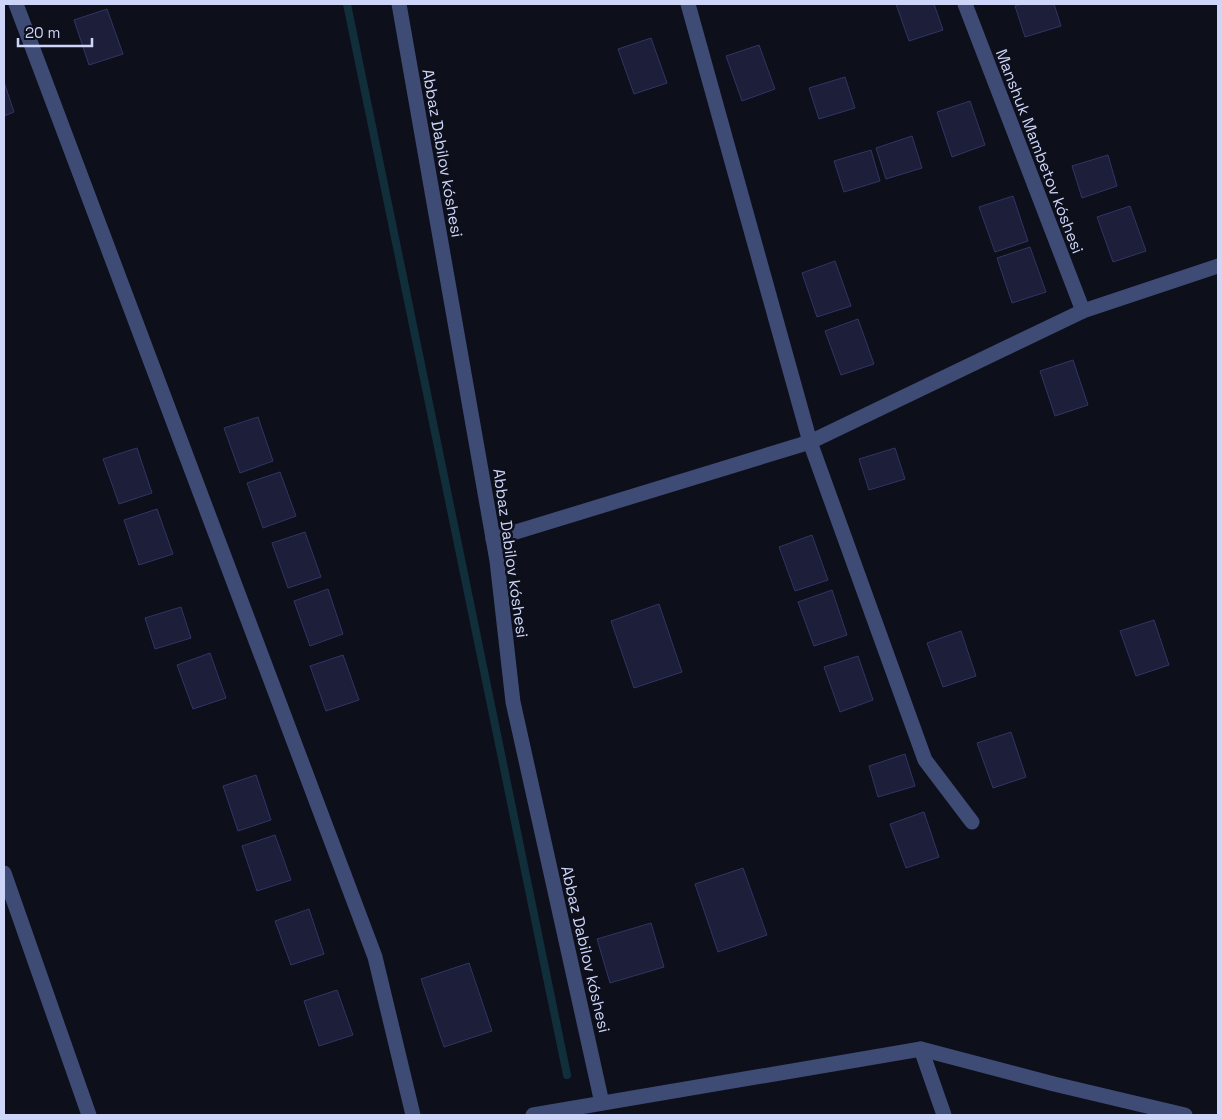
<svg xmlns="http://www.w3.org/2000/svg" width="1222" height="1119" font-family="'Space Grotesk',sans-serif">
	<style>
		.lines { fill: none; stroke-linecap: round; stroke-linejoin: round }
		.stream { stroke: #112e3b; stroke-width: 8 }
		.building { fill: #1c1e3a; stroke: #303564 }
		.minor { stroke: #3e4b75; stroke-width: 15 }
		.labels { text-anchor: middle; stroke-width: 5; stroke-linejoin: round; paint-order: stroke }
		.street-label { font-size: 16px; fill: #cdd5f9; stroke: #0d0f1b }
	</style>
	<rect width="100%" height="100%" fill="#0d0f1b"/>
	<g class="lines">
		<path class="stream" d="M347,4L567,1075"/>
	</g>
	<g class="building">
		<path d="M896,4H934L943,30L909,41Z"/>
		<path d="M1023,4H1054L1061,26L1025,37L1015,6Z"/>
		<path d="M107,9L123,54L89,65L74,20Z"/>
		<path d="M651,38L667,83L634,94L618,49Z"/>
		<path d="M759,45L775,89L742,101L726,56Z"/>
		<path d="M845,77L855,108L819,119L809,88Z"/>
		<path d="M4,82L14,112L4,116Z"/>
		<path d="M970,101L985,145L952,157L937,112Z"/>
		<path d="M912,136L922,168L886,179L876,148Z"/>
		<path d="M871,150L880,181L844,192L834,161Z"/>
		<path d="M1108,155L1117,186L1082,198L1072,166Z"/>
		<path d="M1013,196L1028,241L995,252L979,207Z"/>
		<path d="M1130,206L1146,251L1113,262L1097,217Z"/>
		<path d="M1030,247L1046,292L1012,303L997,258Z"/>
		<path d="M835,261L851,306L817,317L802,273Z"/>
		<path d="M858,319L874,364L841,375L825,331Z"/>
		<path d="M1073,360L1088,405L1055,416L1040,371Z"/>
		<path d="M258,417L273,461L240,473L224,428Z"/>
		<path d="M137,448L152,493L119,504L103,459Z"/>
		<path d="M895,448L905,479L869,490L859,459Z"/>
		<path d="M280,472L296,516L263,528L247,483Z"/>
		<path d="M157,509L173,554L139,565L124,520Z"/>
		<path d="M305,532L321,577L288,588L272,543Z"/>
		<path d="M812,535L828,580L795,591L779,547Z"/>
		<path d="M328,589L343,634L310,646L294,601Z"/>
		<path d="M832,590L847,635L814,646L798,602Z"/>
		<path d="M659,604L682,672L634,688L611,621Z"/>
		<path d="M181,607L191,638L155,649L145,618Z"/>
		<path d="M1154,620L1169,665L1136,676L1120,631Z"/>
		<path d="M961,631L976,676L943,687L927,643Z"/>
		<path d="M210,653L226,698L193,709L177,665Z"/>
		<path d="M343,655L359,700L326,711L310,666Z"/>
		<path d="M858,656L873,700L840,712L824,667Z"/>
		<path d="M1011,732L1026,777L993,788L977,743Z"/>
		<path d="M905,754L915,786L878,797L869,766Z"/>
		<path d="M256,775L271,820L238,831L223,786Z"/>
		<path d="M924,812L939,857L906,868L890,824Z"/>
		<path d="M275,835L291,880L257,891L242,846Z"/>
		<path d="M743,868L767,935L718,952L695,884Z"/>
		<path d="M309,909L324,954L291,965L275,921Z"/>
		<path d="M651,923L664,967L610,983L597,939Z"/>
		<path d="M469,963L492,1031L444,1047L421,979Z"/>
		<path d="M337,990L353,1035L319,1046L304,1001Z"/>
	</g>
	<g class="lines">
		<g class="minor">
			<path d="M16,4L375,957L413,1115"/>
			<path d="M399,4L497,561L513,702L602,1103"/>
			<path d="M688,4L810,442L925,760L972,822"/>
			<path d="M965,4L1083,311"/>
			<path d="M493,539L810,442L1083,311L1218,266"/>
			<path d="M4,873L89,1115"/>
			<path d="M921,1049L944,1115"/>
			<path d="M533,1115L921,1049L1054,1084L1185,1115"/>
		</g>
	</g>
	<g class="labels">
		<g class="street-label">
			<text transform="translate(1040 151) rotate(69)" y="6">Manshuk Mambetov kóshesi</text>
			<text transform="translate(443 153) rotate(80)" y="6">Abbaz Dabilov kóshesi</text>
			<text transform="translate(511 553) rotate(82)" y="6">Abbaz Dabilov kóshesi</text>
			<text transform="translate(586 949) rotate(77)" y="6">Abbaz Dabilov kóshesi</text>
		</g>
	</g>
	<rect width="1222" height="1119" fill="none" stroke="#cdd5f9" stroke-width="10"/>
	<path d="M18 38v8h74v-8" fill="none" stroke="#cdd5f9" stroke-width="2.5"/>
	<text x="25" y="38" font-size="15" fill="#cdd5f9" stroke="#0d0f1b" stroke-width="4" paint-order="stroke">20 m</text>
</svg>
